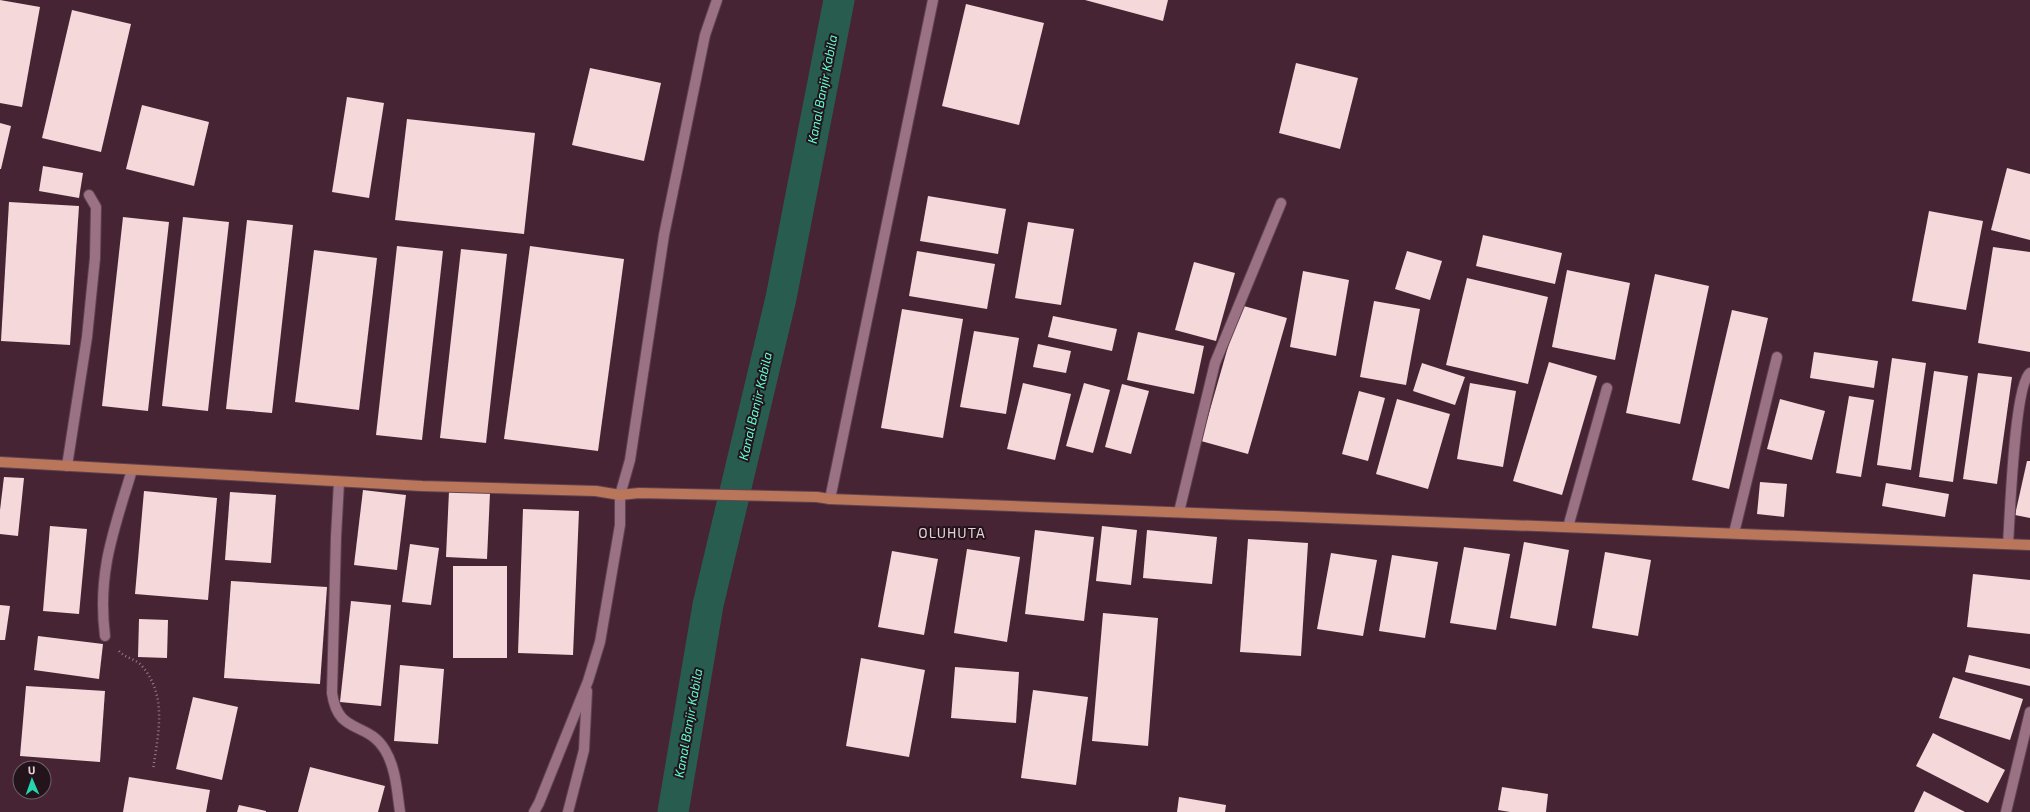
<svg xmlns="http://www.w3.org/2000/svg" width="2030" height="812" font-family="'Exo 2',sans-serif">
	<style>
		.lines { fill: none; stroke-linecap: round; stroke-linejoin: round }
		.canal { stroke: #285c4e; stroke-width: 31 }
		.building { fill: #f4d8da }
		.minor-casing { stroke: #604350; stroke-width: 12 }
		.major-casing { stroke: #604350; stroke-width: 12 }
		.path { stroke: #997d89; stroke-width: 2.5; stroke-dasharray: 1 3; stroke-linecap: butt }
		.minor { stroke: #9b7283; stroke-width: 10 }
		.major { stroke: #ba765a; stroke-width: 10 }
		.labels { text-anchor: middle; stroke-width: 4; stroke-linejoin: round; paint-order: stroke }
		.water-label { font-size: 13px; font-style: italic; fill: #5effd6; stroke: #23131a }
		.quarter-label { font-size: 14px; letter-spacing: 1px; fill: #e7d0d9; stroke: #23131a }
	</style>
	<rect width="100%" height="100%" fill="#462433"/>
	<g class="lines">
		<path class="canal" d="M673,812L708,605L781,298L839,0"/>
	</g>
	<g class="building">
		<path d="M0,0L40,7L22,107L0,103Z"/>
		<path d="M1085,0H1168L1163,21Z"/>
		<path d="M966,4L1044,23L1019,125L942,106Z"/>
		<path d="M72,10L131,24L101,152L42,138Z"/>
		<path d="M1296,63L1358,78L1340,149L1279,133Z"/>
		<path d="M590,68L661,83L644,161L572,145Z"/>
		<path d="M347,97L384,103L369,198L332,192Z"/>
		<path d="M142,105L209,122L194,186L126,169Z"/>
		<path d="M407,119L535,133L524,234L395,220Z"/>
		<path d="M0,123L11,126L1,169H0Z"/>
		<path d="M43,166L83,173L79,198L39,191Z"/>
		<path d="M2007,168L2030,174V240L1991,230Z"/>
		<path d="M928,196L1006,209L998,254L920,241Z"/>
		<path d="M9,202L79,206L70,345L1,341Z"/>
		<path d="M1929,211L1983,221L1966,310L1912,301Z"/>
		<path d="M123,217L169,222L148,411L102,406Z"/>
		<path d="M183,217L229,222L208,411L162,406Z"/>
		<path d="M247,220L293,225L272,413L226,409Z"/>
		<path d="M1028,222L1074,229L1061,305L1015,298Z"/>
		<path d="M1483,235L1562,253L1555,284L1476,266Z"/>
		<path d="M397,246L443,251L422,440L376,435Z"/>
		<path d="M530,246L624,259L598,451L504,439Z"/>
		<path d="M1993,247L2030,252V352L1978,343Z"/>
		<path d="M461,249L507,254L486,443L440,438Z"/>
		<path d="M314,250L377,258L359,410L295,402Z"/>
		<path d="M917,251L995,264L987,309L909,296Z"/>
		<path d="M1407,251L1442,261L1430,300L1395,289Z"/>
		<path d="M1194,262L1235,273L1216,341L1175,330Z"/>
		<path d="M1567,270L1630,283L1615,360L1552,347Z"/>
		<path d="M1303,271L1349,280L1336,356L1290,347Z"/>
		<path d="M1655,274L1709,286L1680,424L1626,413Z"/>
		<path d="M1467,278L1548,297L1528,384L1446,365Z"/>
		<path d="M1374,301L1420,309L1406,385L1360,377Z"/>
		<path d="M1240,305L1287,318L1248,454L1201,441Z"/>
		<path d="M902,309L963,319L943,438L881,428Z"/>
		<path d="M1732,310L1768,318L1729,489L1692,480Z"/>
		<path d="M1053,316L1117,329L1112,351L1048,337Z"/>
		<path d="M974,331L1019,338L1006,414L960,407Z"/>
		<path d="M1138,332L1204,346L1194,394L1127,380Z"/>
		<path d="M1038,344L1071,351L1066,373L1033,367Z"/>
		<path d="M1814,352L1878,361L1874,388L1810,378Z"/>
		<path d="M1892,358L1926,363L1911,470L1877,465Z"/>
		<path d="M1549,362L1597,376L1562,495L1513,481Z"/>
		<path d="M1422,363L1465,377L1455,405L1413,391Z"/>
		<path d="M1934,371L1968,376L1953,482L1919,477Z"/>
		<path d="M1978,373L2012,377L1997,484L1963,479Z"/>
		<path d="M1023,383L1071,394L1055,460L1007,449Z"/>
		<path d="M1084,383L1110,390L1093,453L1066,446Z"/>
		<path d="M1470,383L1516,391L1503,467L1457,459Z"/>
		<path d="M1122,384L1149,391L1131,454L1105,447Z"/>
		<path d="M1359,391L1385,398L1368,461L1342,454Z"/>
		<path d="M1849,396L1874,400L1861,477L1836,473Z"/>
		<path d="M1397,399L1450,414L1428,489L1376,474Z"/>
		<path d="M1780,399L1825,411L1812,460L1767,449Z"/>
		<path d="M2027,461H2030V518L2015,515Z"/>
		<path d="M4,477L24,478L18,536L0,534V510Z"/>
		<path d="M1760,482L1787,484L1784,517L1757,514Z"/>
		<path d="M1886,483L1949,494L1945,517L1882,506Z"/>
		<path d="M363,490L406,495L397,570L354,565Z"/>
		<path d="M144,491L217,498L208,600L135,594Z"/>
		<path d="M449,491L490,493L487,559L446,557Z"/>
		<path d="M230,492L276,495L271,563L225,560Z"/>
		<path d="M523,509L579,511L573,655L518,653Z"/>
		<path d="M50,526L87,529L79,614L43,611Z"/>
		<path d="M1102,526L1137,530L1131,585L1096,581Z"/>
		<path d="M1035,530L1094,537L1084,621L1025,614Z"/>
		<path d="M1147,530L1217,537L1212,584L1143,578Z"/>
		<path d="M1248,539L1308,543L1301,656L1240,652Z"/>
		<path d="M1524,542L1569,550L1556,626L1510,618Z"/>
		<path d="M410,544L439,548L431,605L402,602Z"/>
		<path d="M1464,547L1510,554L1496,630L1450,623Z"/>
		<path d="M967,549L1020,557L1007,642L954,633Z"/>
		<path d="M892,551L938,559L924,635L878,627Z"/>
		<path d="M1605,552L1651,560L1638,636L1592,628Z"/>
		<path d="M1331,553L1377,560L1363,636L1317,629Z"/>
		<path d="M1392,555L1438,562L1425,638L1379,631Z"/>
		<rect x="453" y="566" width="54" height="92"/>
		<path d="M1973,574L2030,580V634L1967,627Z"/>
		<path d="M231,581L327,587L320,684L224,678Z"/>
		<path d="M351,601L391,605L381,706L340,702Z"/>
		<path d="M0,605L10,606L5,640H0Z"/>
		<path d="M1103,613L1158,618L1148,746L1092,741Z"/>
		<path d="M139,619L168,620L167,658L138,657Z"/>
		<path d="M38,636L103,644L99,679L34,670Z"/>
		<path d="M1969,655L2030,669V686L1965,672Z"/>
		<path d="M861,658L925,670L909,757L846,746Z"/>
		<path d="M400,665L444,669L438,744L394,741Z"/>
		<path d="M955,667L1019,672L1016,723L951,718Z"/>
		<path d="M1953,677L2023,699L2010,740L1939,718Z"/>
		<path d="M26,686L105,691L100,762L20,756Z"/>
		<path d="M1033,690L1088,697L1076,785L1021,778Z"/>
		<path d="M193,697L238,707L222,780L176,769Z"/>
		<path d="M1933,733L2005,770L1988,803L1916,766Z"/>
		<path d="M310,767L385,786L378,812H298Z"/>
		<path d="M129,777L210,790L206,812H123Z"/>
		<path d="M1502,787L1548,794L1546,812H1510L1498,810Z"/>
		<path d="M1924,791L1965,812H1914Z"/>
		<path d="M1179,797L1226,805L1225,812H1177Z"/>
		<path d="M239,805L266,811V812H237Z"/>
	</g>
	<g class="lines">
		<defs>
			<g id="minor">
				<path d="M67,466L87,337L95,258L96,207L89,195"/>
				<path d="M339,482L336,537L332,693C338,736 367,720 385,750C396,768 397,792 400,812"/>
				<path d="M830,499L933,0"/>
				<path d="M1179,512L1215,363L1281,203"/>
				<path d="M1568,527L1607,388"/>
				<path d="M1734,533L1777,357"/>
				<path d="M2008,544C2010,518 2014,385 2030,373"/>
				<path d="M105,636C97,572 114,530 132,470"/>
				<path d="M534,812L539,803L588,681L600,642L620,525V495L630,460L664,235L705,35L717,0"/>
				<path d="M568,812L584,750L587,691"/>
				<path d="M2006,812L2030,712"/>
			</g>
			<path id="major" d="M0,462L422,486L596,491L620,495L639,493L817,497L830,499L2030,545"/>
		</defs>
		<use href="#minor" class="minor-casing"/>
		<use href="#major" class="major-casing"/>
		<path class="path" d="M119,651C125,658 136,659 142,666C168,697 158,733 153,770"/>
		<use href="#minor" class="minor"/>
		<use href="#major" class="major"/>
	</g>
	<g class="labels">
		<g class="water-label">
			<text transform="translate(822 89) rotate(-79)" y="5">Kanal Banjir Kabila</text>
			<text transform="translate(755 406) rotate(-77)" y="5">Kanal Banjir Kabila</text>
			<text transform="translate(688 723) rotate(-80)" y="5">Kanal Banjir Kabila</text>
		</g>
		<g class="quarter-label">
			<text x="952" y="538">OLUHUTA</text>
		</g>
	</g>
	<g transform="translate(32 780) rotate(358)"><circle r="19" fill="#23131a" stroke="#715f66"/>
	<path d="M0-3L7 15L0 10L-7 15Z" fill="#24d5ae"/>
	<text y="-6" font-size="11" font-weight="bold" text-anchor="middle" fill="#e7d0d9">U</text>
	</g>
</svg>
